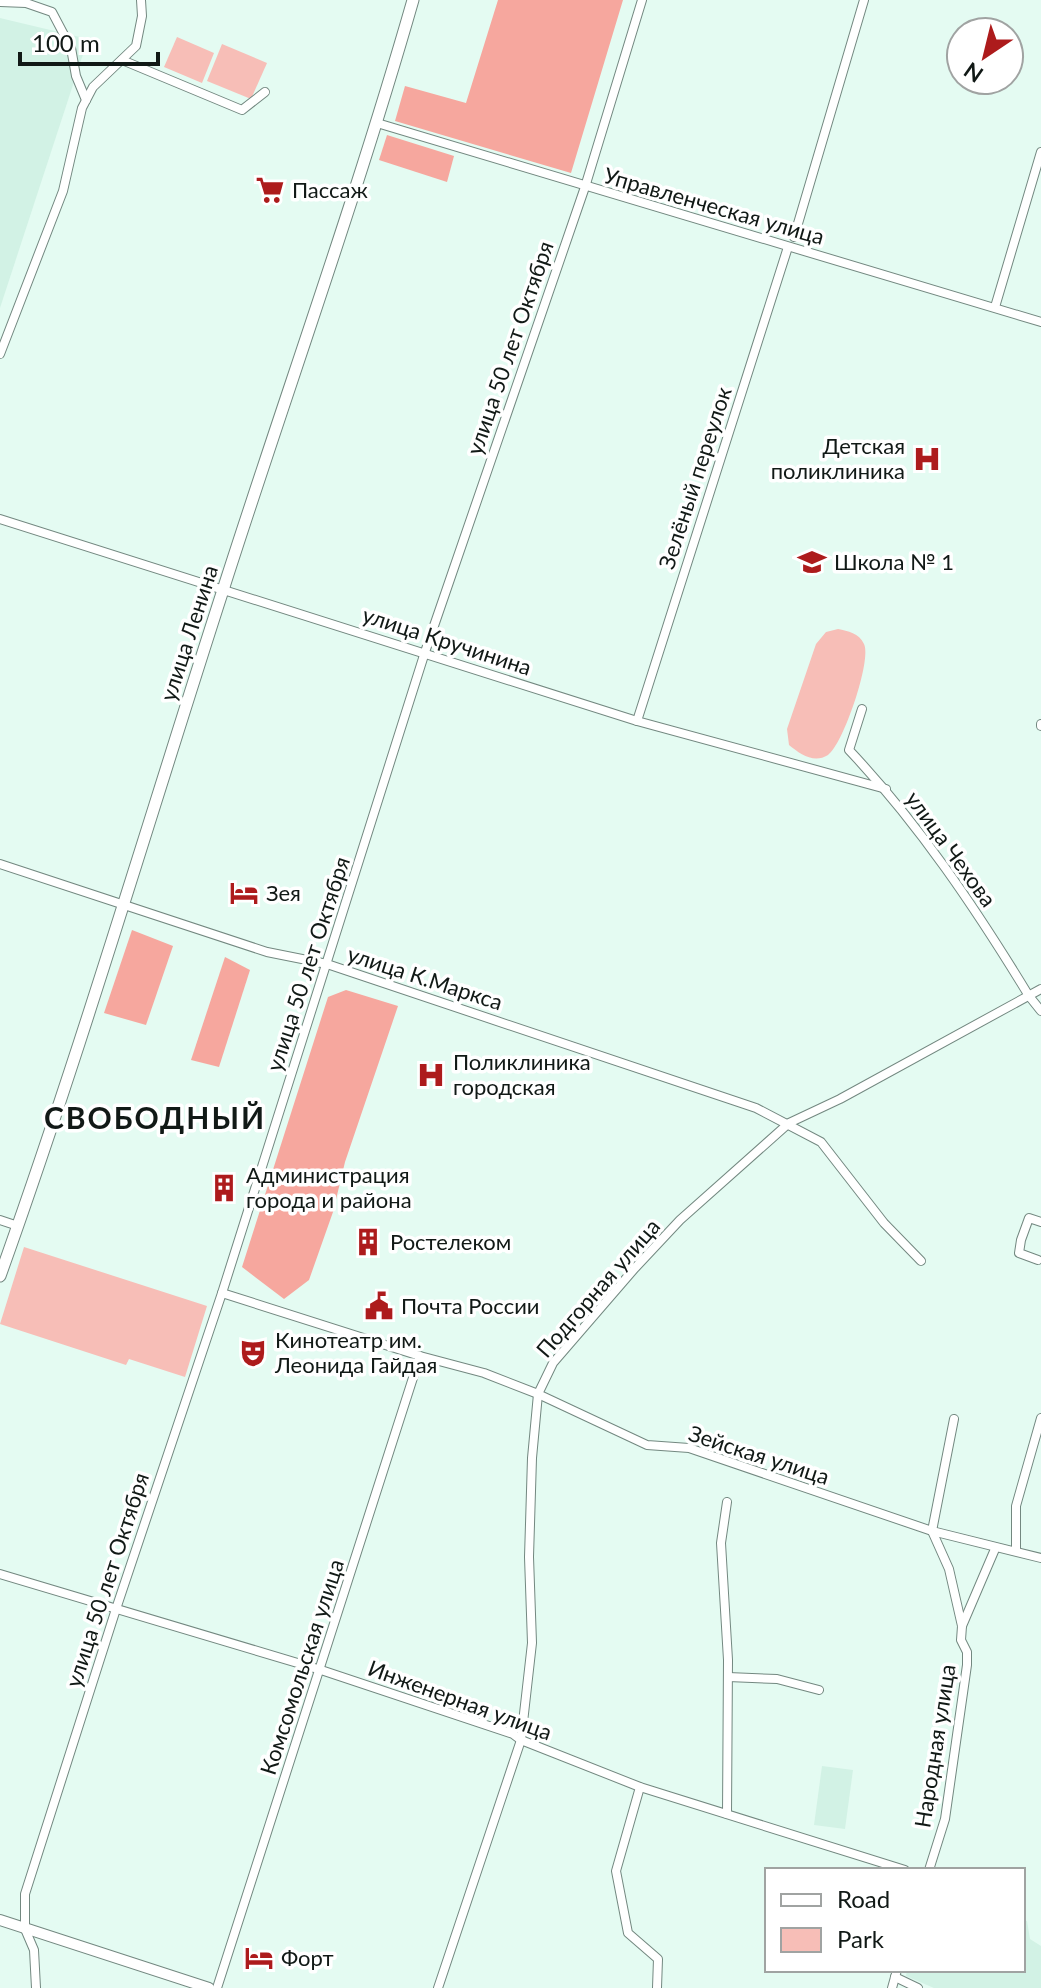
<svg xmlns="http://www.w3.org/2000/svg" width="1041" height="1988" font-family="Lato,sans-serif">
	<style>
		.built { fill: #d2f2e5 }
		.green { fill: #f7beb7 }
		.forest { fill: #f6a79e }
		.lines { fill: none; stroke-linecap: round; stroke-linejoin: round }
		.minor-casing { stroke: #738880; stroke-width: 10 }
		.tertiary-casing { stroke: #738880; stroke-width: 12 }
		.secondary-casing { stroke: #738880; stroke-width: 13 }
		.minor { stroke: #fff; stroke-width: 8 }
		.tertiary { stroke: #fff; stroke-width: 10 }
		.secondary { stroke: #fff; stroke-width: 11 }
		.labels { text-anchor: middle; stroke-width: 7; stroke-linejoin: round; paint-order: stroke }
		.poi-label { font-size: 22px; fill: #111916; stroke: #fff; text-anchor: start }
		.street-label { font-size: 22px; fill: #111916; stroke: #fff }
		.district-label { font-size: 30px; font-weight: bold; letter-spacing: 2px; fill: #111916; stroke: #fff }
	</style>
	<rect width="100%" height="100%" fill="#e4fbf2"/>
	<g class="built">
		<path d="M0,18L88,39L0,308Z"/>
		<path d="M822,1766L853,1770L845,1829L814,1825Z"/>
		<path d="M1023,1920L1027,1921L1030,1939L1041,1946V1988H934L906,1976L907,1970H1023Z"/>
	</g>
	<g class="green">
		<path d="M177,37L214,53L202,83L164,67Z"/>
		<path d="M222,44L267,63L251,99L207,81Z"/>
		<path d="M838,629C848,631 859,633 864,644C872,660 843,745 828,755C814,764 800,754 789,745L787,729L816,644L826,632Z"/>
		<path d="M24,1247L207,1306L185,1377L129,1359L126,1365L0,1324Z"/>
	</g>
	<g class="forest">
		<path d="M498,0H623L571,173L395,121L405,86L466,103Z"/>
		<path d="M387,135L454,156L447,182L379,160Z"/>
		<path d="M132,930L173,946L146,1025L104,1013Z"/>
		<path d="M225,957L250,970L219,1067L191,1060Z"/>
		<path d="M346,990L398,1006L345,1162L333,1212L309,1280L284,1299L242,1267L328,997Z"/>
	</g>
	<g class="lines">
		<defs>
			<g id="minor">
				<path d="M0,2L26,3L52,12L71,48L76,76L86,100"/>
				<path d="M122,60L242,110L265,92"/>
				<path d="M377,123L1041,322"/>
				<path d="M794,237L864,0"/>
				<path d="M995,307L1041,152"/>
				<path d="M0,354L63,191L82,108L93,87L136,46L142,16L141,0"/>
				<path d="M0,519L637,721L886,789"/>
				<path d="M862,709L849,750C919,824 976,909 1029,996L1041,1011"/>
				<path d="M637,721L788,247"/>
				<path d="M1041,724V726"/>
				<path d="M0,864L267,952L327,964L756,1108L821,1142L884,1223L921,1261"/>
				<path d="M0,1220L18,1226"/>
				<path d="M1038,1260L1019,1253L1021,1240L1029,1218L1041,1222"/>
				<path d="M222,1293L420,1356L484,1373L538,1394L647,1445L689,1448L932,1531L1041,1558"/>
				<path d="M1016,1551V1506L1041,1418"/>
				<path d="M0,1574L321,1670L513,1734L521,1740L640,1787L905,1870"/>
				<path d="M962,1626L995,1549"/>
				<path d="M728,1677L777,1679L819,1690"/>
				<path d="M640,1787L616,1871L628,1933L658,1959L657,1988"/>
				<path d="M727,1814L728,1660L721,1543L727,1502"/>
				<path d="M929,1870L945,1819L967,1665V1652L961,1640L962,1626L949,1569L932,1531L954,1419"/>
				<path d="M895,1977L918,1988"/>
				<path d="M36,1988L34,1950L25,1929V1894L116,1609L222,1293L425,652L585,187L642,0"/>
				<path d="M217,1988L420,1356"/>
				<path d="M438,1988L521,1740L532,1643L529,1557L532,1458L538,1394L553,1363L635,1268L680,1220L789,1123L840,1099L1041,989"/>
				<path d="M892,1988L897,1970"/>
			</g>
			<path id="tertiary" d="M0,1920L209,1988"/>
			<path id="secondary" d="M0,1276C81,1050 149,819 223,590C286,393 356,199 413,0"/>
		</defs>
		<use href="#minor" class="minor-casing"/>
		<use href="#tertiary" class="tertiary-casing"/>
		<use href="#secondary" class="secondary-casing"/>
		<use href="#minor" class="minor"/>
		<use href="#tertiary" class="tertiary"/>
		<use href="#secondary" class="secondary"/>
	</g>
	<defs>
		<symbol id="supermarket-bare" viewBox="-9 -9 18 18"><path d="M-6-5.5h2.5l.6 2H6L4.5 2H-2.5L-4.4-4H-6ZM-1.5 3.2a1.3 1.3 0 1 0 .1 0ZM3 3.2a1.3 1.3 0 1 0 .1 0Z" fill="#ad1b1c" stroke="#fff" stroke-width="2.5" paint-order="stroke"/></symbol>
		<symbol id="hospital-bare" viewBox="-9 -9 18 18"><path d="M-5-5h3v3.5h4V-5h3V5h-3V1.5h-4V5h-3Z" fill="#ad1b1c" stroke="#fff" stroke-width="2.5" paint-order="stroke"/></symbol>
		<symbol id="school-bare" viewBox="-9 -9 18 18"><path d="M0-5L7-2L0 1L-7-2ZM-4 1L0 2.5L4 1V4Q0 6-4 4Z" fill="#ad1b1c" stroke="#fff" stroke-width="2.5" paint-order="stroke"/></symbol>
		<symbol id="hotel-bare" viewBox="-9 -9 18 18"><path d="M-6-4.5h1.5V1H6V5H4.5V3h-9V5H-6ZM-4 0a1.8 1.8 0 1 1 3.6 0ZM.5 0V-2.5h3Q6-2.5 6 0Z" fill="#ad1b1c" stroke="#fff" stroke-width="2.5" paint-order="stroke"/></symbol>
		<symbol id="building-bare" viewBox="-9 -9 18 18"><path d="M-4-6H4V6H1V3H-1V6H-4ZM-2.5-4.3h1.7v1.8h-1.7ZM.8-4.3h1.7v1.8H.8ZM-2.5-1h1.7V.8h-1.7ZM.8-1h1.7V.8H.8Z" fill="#ad1b1c" stroke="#fff" stroke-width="2.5" paint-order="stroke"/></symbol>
		<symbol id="civic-bare" viewBox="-9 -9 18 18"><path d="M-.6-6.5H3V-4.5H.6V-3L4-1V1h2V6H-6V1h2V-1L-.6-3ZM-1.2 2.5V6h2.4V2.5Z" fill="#ad1b1c" stroke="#fff" stroke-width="2.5" paint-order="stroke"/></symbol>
		<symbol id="theatre-bare" viewBox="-9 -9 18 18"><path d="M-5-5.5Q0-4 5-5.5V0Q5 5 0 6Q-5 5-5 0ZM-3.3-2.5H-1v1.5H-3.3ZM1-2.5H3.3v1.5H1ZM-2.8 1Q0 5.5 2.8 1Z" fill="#ad1b1c" stroke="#fff" stroke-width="2.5" paint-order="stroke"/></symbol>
	</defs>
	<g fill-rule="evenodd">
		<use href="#supermarket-bare" x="250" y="170" width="40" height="40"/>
		<use href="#hospital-bare" x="907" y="439" width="40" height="40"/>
		<use href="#school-bare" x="792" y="542" width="40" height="40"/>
		<use href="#hotel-bare" x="224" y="873" width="40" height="40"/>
		<use href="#hospital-bare" x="411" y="1055" width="40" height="40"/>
		<use href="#building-bare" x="204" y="1168" width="40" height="40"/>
		<use href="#building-bare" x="348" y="1222" width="40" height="40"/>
		<use href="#civic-bare" x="359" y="1286" width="40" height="40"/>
		<use href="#theatre-bare" x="233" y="1333" width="40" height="40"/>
		<use href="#hotel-bare" x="239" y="1938" width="40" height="40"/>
	</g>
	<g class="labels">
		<g class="poi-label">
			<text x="292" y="198">Пассаж</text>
			<text x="905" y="454" text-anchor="end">Детская<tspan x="905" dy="25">поликлиника</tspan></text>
			<text x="834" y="570">Школа № 1</text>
			<text x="266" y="901">Зея</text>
			<text x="453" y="1070">Поликлиника<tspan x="453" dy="25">городская</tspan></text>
			<text x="246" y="1183">Администрация<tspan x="246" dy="25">города и района</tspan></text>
			<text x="390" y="1250">Ростелеком</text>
			<text x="401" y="1314">Почта России</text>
			<text x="275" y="1348">Кинотеатр им.<tspan x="275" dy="25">Леонида Гайдая</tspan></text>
			<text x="281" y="1966">Форт</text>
		</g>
		<g class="street-label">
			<text transform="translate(714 206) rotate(16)" y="8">Управленческая улица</text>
			<text transform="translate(510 348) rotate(-71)" y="8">улица 50 лет Октября</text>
			<text transform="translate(695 478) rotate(-72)" y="8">Зелёный переулок</text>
			<text transform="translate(189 633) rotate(-72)" y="8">улица Ленина</text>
			<text transform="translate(447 641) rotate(18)" y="8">улица Кручинина</text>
			<text transform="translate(951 849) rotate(54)" y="8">улица Чехова</text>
			<text transform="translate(308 964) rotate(-72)" y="8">улица 50 лет Октября</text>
			<text transform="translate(425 978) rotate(18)" y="8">улица К.Маркса</text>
			<text transform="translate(598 1288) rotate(-49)" y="8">Подгорная улица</text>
			<text transform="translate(759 1455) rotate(18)" y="8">Зейская улица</text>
			<text transform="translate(107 1580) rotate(-72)" y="8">улица 50 лет Октября</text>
			<text transform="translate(302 1667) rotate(-72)" y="8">Комсомольская улица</text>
			<text transform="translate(460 1700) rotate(20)" y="8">Инженерная улица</text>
			<text transform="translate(935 1746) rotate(-81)" y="8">Народная улица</text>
		</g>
		<g class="district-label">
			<text x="155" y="1129">СВОБОДНЫЙ</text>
		</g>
	</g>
	<rect x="765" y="1868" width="260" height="104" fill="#ffffff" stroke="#a0a3a2" stroke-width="2"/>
	<rect x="781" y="1894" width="40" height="12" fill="#ffffff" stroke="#a0a3a2" stroke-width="2"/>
	<text x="837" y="1908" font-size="24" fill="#111916">Road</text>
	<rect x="781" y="1928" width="40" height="24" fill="#f7beb7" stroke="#a0a3a2" stroke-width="2"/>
	<text x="837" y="1948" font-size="24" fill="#111916">Park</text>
	<g transform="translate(985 56) rotate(215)"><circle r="38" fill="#ffffff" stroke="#a0a3a2" stroke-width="2"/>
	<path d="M0-6L14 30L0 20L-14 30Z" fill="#ad1b1c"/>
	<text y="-12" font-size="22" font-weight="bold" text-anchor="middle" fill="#111916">N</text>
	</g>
	<path d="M20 52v12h138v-12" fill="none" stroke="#111916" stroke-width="4"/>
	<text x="32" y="52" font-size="24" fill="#111916" stroke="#ffffff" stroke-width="6" paint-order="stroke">100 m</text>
</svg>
